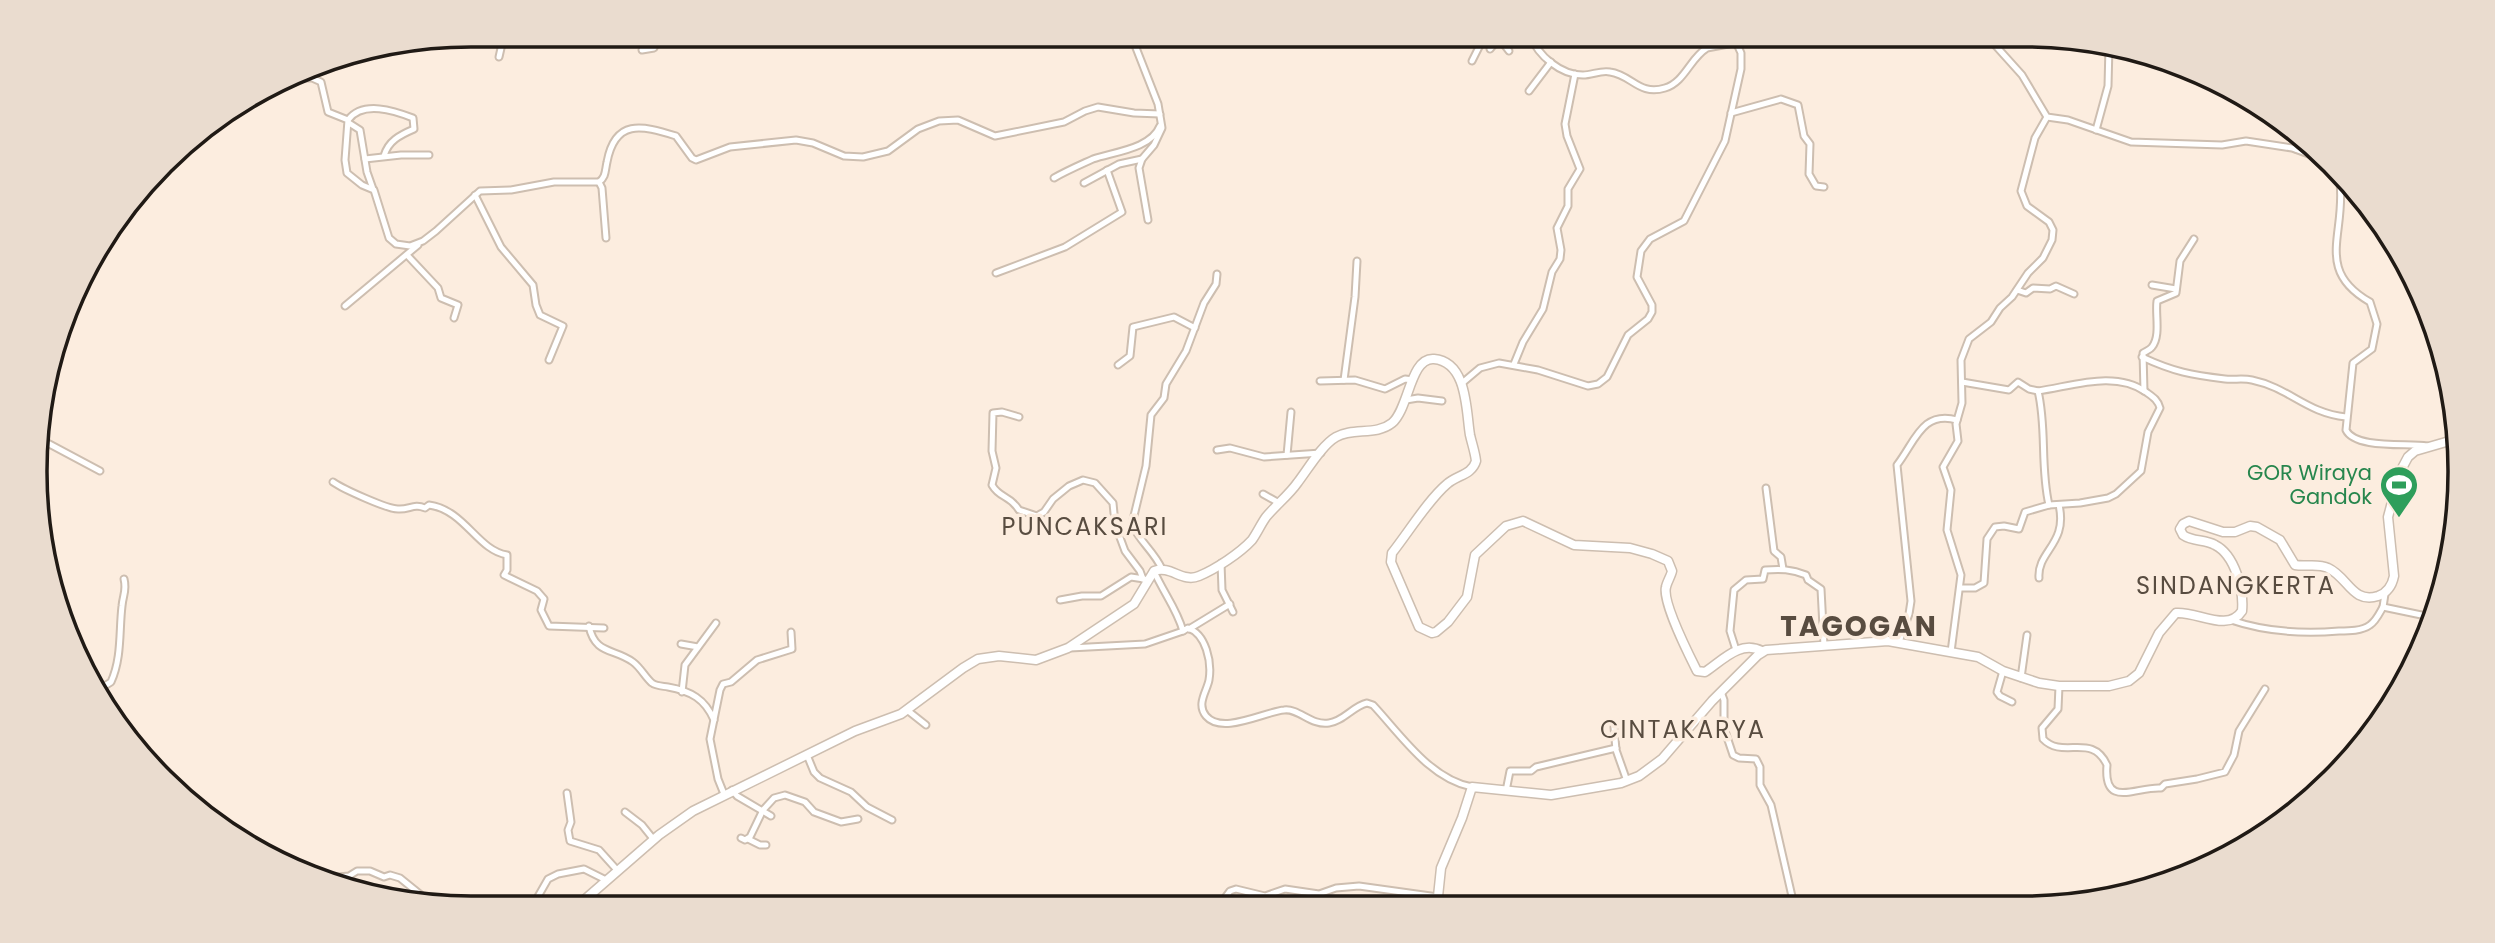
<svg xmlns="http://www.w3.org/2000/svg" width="2495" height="943" font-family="Poppins,sans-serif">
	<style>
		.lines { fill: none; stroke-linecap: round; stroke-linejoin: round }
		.street-casing { stroke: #cdbeb0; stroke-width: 9 }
		.secondary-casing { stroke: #cdbeb0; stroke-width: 11 }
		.street { stroke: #fff; stroke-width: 5 }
		.secondary { stroke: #fff; stroke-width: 8 }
		.labels { text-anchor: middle; stroke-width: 7; stroke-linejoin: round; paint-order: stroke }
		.leisure-label { font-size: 21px; fill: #27864d; stroke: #fceddf; text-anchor: end }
		.quarter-label { font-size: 24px; letter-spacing: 2px; fill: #584c40; stroke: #fceddf }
		.district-label { font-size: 28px; font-weight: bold; letter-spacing: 2px; fill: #584c40; stroke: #fceddf }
		.rim { fill: none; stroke: #201a15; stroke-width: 3.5 }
	</style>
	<rect width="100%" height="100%" fill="#fceddf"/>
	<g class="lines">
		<defs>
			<g id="street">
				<path d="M526,35L539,40"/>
				<path d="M1131,35L1158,104L1162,128L1154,145L1142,159L1139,168L1148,220"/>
				<path d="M1344,35L1354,37L1365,35"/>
				<path d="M1401,35L1433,38L1446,35"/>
				<path d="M1530,35C1538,56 1561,75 1583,75C1592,75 1601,70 1610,72C1632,75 1639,96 1665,88C1685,82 1690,58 1707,48L1776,35"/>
				<path d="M1986,35L2022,75L2047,117L2068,120L2131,142L2222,145L2246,141L2292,148L2317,157"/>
				<path d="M1499,38L1509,51"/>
				<path d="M1490,49L1502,35"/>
				<path d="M642,50L654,48L657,35"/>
				<path d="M499,57L504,35"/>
				<path d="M1472,61L1485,35"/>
				<path d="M296,78H312L321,82L328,112L348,120L345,160L347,173L362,185L374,190L389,238L396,244L410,246L423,241L436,231L480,191L511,190L554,182H599C606,177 605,171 607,162C615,119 641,125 676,136L692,158L696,160L730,147L796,140L813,143L844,156L863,157L888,151L918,129L939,121L958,120L995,136L1064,122L1085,111L1098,107L1134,113L1160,114"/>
				<path d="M1529,91L1551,62"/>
				<path d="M1731,113L1781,99L1798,105L1804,136L1810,144L1809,174L1816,186L1824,187"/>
				<path d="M348,120C363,100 395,111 413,118L414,129C400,135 388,141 384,156"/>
				<path d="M349,123L360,130L367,172L373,189"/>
				<path d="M2096,130L2108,86L2109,46"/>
				<path d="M2296,149L2298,136"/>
				<path d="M365,159L401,155H429"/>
				<path d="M1054,178C1066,171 1080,165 1093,159C1113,152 1151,149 1160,126"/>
				<path d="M599,182L602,188L606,238"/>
				<path d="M1084,183L1119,164L1142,159"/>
				<path d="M2340,183C2346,234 2314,270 2370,302L2377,324L2372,349L2353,363L2346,430C2355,449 2407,443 2427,446"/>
				<path d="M475,195L501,247L533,285L536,305L540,315L563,326L549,360"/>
				<path d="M407,255L438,288L441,298L458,305L454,318"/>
				<path d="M996,273L1065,247L1122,212L1107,170"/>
				<path d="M2152,285L2176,289"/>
				<path d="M2017,290L2026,293L2033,288L2050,289L2056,286L2074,294"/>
				<path d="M345,306L418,245"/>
				<path d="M2142,357C2174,372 2192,375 2225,379C2234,380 2243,378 2252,380C2290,388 2306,413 2346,417"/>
				<path d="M1514,364L1523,342L1543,309L1552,272L1560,259L1561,250L1557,228L1568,206V189L1580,169L1567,136L1565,124L1575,74"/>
				<path d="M1118,365L1130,356L1133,327L1174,317L1195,328"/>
				<path d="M1344,380L1355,297L1357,261"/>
				<path d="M1320,381L1355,380L1385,389L1405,379L1413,380"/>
				<path d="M1461,384L1480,368L1499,363L1538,370L1588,386L1598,384L1607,377L1628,335L1648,319L1652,312V305L1637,277L1641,251L1650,239L1684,221L1725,141L1741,69V53L1736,42"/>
				<path d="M2038,391C2047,428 2040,467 2049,505"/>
				<path d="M2144,391L2143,353C2146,351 2150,350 2152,347C2161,336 2155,314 2157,301L2176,293L2180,261L2194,239"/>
				<path d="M1406,400L1418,398L1442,401"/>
				<path d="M1019,417L1002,412L993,413L992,451L996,468L992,485C1000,499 1009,494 1019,510L1037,516L1044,512L1053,499L1069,486L1083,480L1095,483L1113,503L1115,524L1125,551L1140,571L1143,579"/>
				<path d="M40,439L100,471"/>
				<path d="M1217,450L1230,448L1264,457L1321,453"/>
				<path d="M1287,455L1291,412"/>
				<path d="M333,482C343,489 387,509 398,509C409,510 414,503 425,508L429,505C465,510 477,550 507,555V570L504,575L537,591L544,599L541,610L549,626L604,628"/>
				<path d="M1766,488L1774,551L1781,557L1783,569"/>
				<path d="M1263,494L1279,503"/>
				<path d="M1221,563L1222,590L1233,612"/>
				<path d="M1162,569C1154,551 1138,540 1132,524L1146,466L1151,415L1164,398L1166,384L1186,351L1204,303L1216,284L1217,274"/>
				<path d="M1154,571C1163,592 1177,609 1183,631L1188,628C1206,634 1212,662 1209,680C1207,691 1196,704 1206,716C1222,735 1264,712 1284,710C1299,708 1311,726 1329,723C1344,721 1353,706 1367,703L1373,705C1401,735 1430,779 1472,787"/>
				<path d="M2039,578C2037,551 2068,544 2059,505"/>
				<path d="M1961,588H1975L1984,583L1987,539L1995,527L2004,526L2019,529L2025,512L2049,505L2080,503L2108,498L2116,494L2141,471L2148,432L2160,408C2158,400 2153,397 2146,392C2115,370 2073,386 2038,391L2029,389L2018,382L2009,390L1962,382"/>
				<path d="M2385,594L2383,607L2431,617"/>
				<path d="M1060,600L1082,596H1101L1131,577L1144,579"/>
				<path d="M2231,620C2266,632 2302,634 2339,631C2349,631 2362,631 2370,625C2376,621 2379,614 2383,607"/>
				<path d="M589,626C595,655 614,648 633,662C641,668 645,677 652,683C656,686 662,686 668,687C691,691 705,699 714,720"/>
				<path d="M1189,629L1230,604"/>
				<path d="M1899,642L1909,614L1911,601L1897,465C1915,442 1922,410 1957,420"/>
				<path d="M681,644L698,647"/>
				<path d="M1070,648L1145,644L1183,631"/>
				<path d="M1736,650L1730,631L1734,590L1746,580L1763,579L1765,570C1781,569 1791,569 1806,575L1808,580L1821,589L1824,646"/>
				<path d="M1951,652L1961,575L1947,530L1951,490L1943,467L1958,441L1956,424L1962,403L1961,360L1969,339L1991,322L2000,308L2012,297L2028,273L2043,258L2052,240L2053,230L2049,222L2027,206L2021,191L2035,138L2047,117"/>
				<path d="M2003,671L1997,692L2000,696L2012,702"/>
				<path d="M2021,678L2027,635"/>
				<path d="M2059,686L2058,709L2042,728L2043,739C2063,760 2092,732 2107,765C2103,810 2137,786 2161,788L2165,784L2197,779L2225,772L2234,755L2239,731L2265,689"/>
				<path d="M98,690L111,682C122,658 119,631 122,606C123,595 127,590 124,579"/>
				<path d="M682,692L685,665L716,623"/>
				<path d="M1721,692L1724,700V728L1733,755L1739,758L1756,759L1760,767V785L1771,805L1794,905"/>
				<path d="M907,710L926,725"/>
				<path d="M1614,727L1616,750L1627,781"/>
				<path d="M807,755L814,772L820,778L851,792L867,807L892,820"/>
				<path d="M732,790L737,796L771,816"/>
				<path d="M1506,791L1510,771H1531L1536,767L1616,748"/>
				<path d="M567,793L571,822L568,830L570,841L599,850L617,870"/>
				<path d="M724,794L718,779L710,739L720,690L723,684L731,682L757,660L792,649L791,632"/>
				<path d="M625,812L642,825L654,840"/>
				<path d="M741,838L745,840L750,837L763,810L774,798L785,795L805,802L814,812L841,822L858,819"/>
				<path d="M748,839L760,845H766"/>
				<path d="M327,878L349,876L357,871H370L384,877L390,875L400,878L421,895L419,901"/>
				<path d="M447,905L450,901L454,906"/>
				<path d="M1219,906L1230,891L1236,889L1265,896L1285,889L1319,894L1336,888L1359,886L1438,897"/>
				<path d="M526,908L536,900L548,879L558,874L584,869L606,880"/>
			</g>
			<g id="secondary">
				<path d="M1437,906L1441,868L1462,818L1472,787L1551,795L1621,783L1639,776L1662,759L1712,701L1758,655L1766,650L1888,641L1978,657L2003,671L2039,683L2059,686H2109L2129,681L2139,673L2159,633L2176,613C2197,611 2228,633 2242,611C2244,590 2235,555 2215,545C2205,539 2193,542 2183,535L2180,529L2183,524L2189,521L2223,532H2235L2250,526L2257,527L2280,540L2295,565C2306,567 2318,563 2328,568C2348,577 2352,604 2378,596C2387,593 2392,586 2394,576L2388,517L2400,472L2408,457L2415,451L2446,442L2455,437"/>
				<path d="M575,908L659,835L693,811L855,731L901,714L963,668L978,659L999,656L1036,660L1068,648L1134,604L1154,571C1171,565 1182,583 1199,576C1216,569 1240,553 1252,540C1257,533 1261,524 1266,517C1276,505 1289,495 1298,482C1308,469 1322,445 1336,437C1353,427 1376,436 1392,423C1409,409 1410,357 1434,359C1468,362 1466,412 1470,435C1472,444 1475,452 1476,461C1472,475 1457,475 1447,484C1428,500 1408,533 1392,553L1391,562L1419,627L1432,633L1436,632L1448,622L1467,597L1475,555L1506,526L1523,521L1574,545L1630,548L1652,554L1668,561L1672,571C1671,576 1667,582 1666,587C1662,602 1689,655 1697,671L1705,672C1723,660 1740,640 1762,651"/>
			</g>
		</defs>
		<use href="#street" class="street-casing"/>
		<use href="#secondary" class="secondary-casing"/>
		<use href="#street" class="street"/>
		<use href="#secondary" class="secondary"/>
	</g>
	<defs>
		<symbol id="stadium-pin" viewBox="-11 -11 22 30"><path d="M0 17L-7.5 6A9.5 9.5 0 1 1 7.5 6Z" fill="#2e9e5b" stroke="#fceddf"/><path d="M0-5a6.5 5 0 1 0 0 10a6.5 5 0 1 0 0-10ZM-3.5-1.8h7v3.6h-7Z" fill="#fff"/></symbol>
	</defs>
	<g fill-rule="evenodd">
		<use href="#stadium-pin" x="2377" y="463" width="44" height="60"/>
	</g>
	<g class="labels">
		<g class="leisure-label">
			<text x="2372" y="480">GOR Wiraya<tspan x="2372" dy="24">Gandok</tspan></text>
		</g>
		<g class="quarter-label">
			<text x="1085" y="535">PUNCAKSARI</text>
			<text x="2236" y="594">SINDANGKERTA</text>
			<text x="1683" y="738">CINTAKARYA</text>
		</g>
		<g class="district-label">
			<text x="1859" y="636">TAGOGAN</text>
		</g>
	</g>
	<path d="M0 0H2495V943H0ZM471 47H2024A424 424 0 0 1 2448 471V472A424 424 0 0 1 2024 896H471A424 424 0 0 1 47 472V471A424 424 0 0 1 471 47Z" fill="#eadccf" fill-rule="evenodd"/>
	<path class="rim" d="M471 47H2024A424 424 0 0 1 2448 471V472A424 424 0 0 1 2024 896H471A424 424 0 0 1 47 472V471A424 424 0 0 1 471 47Z"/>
</svg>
